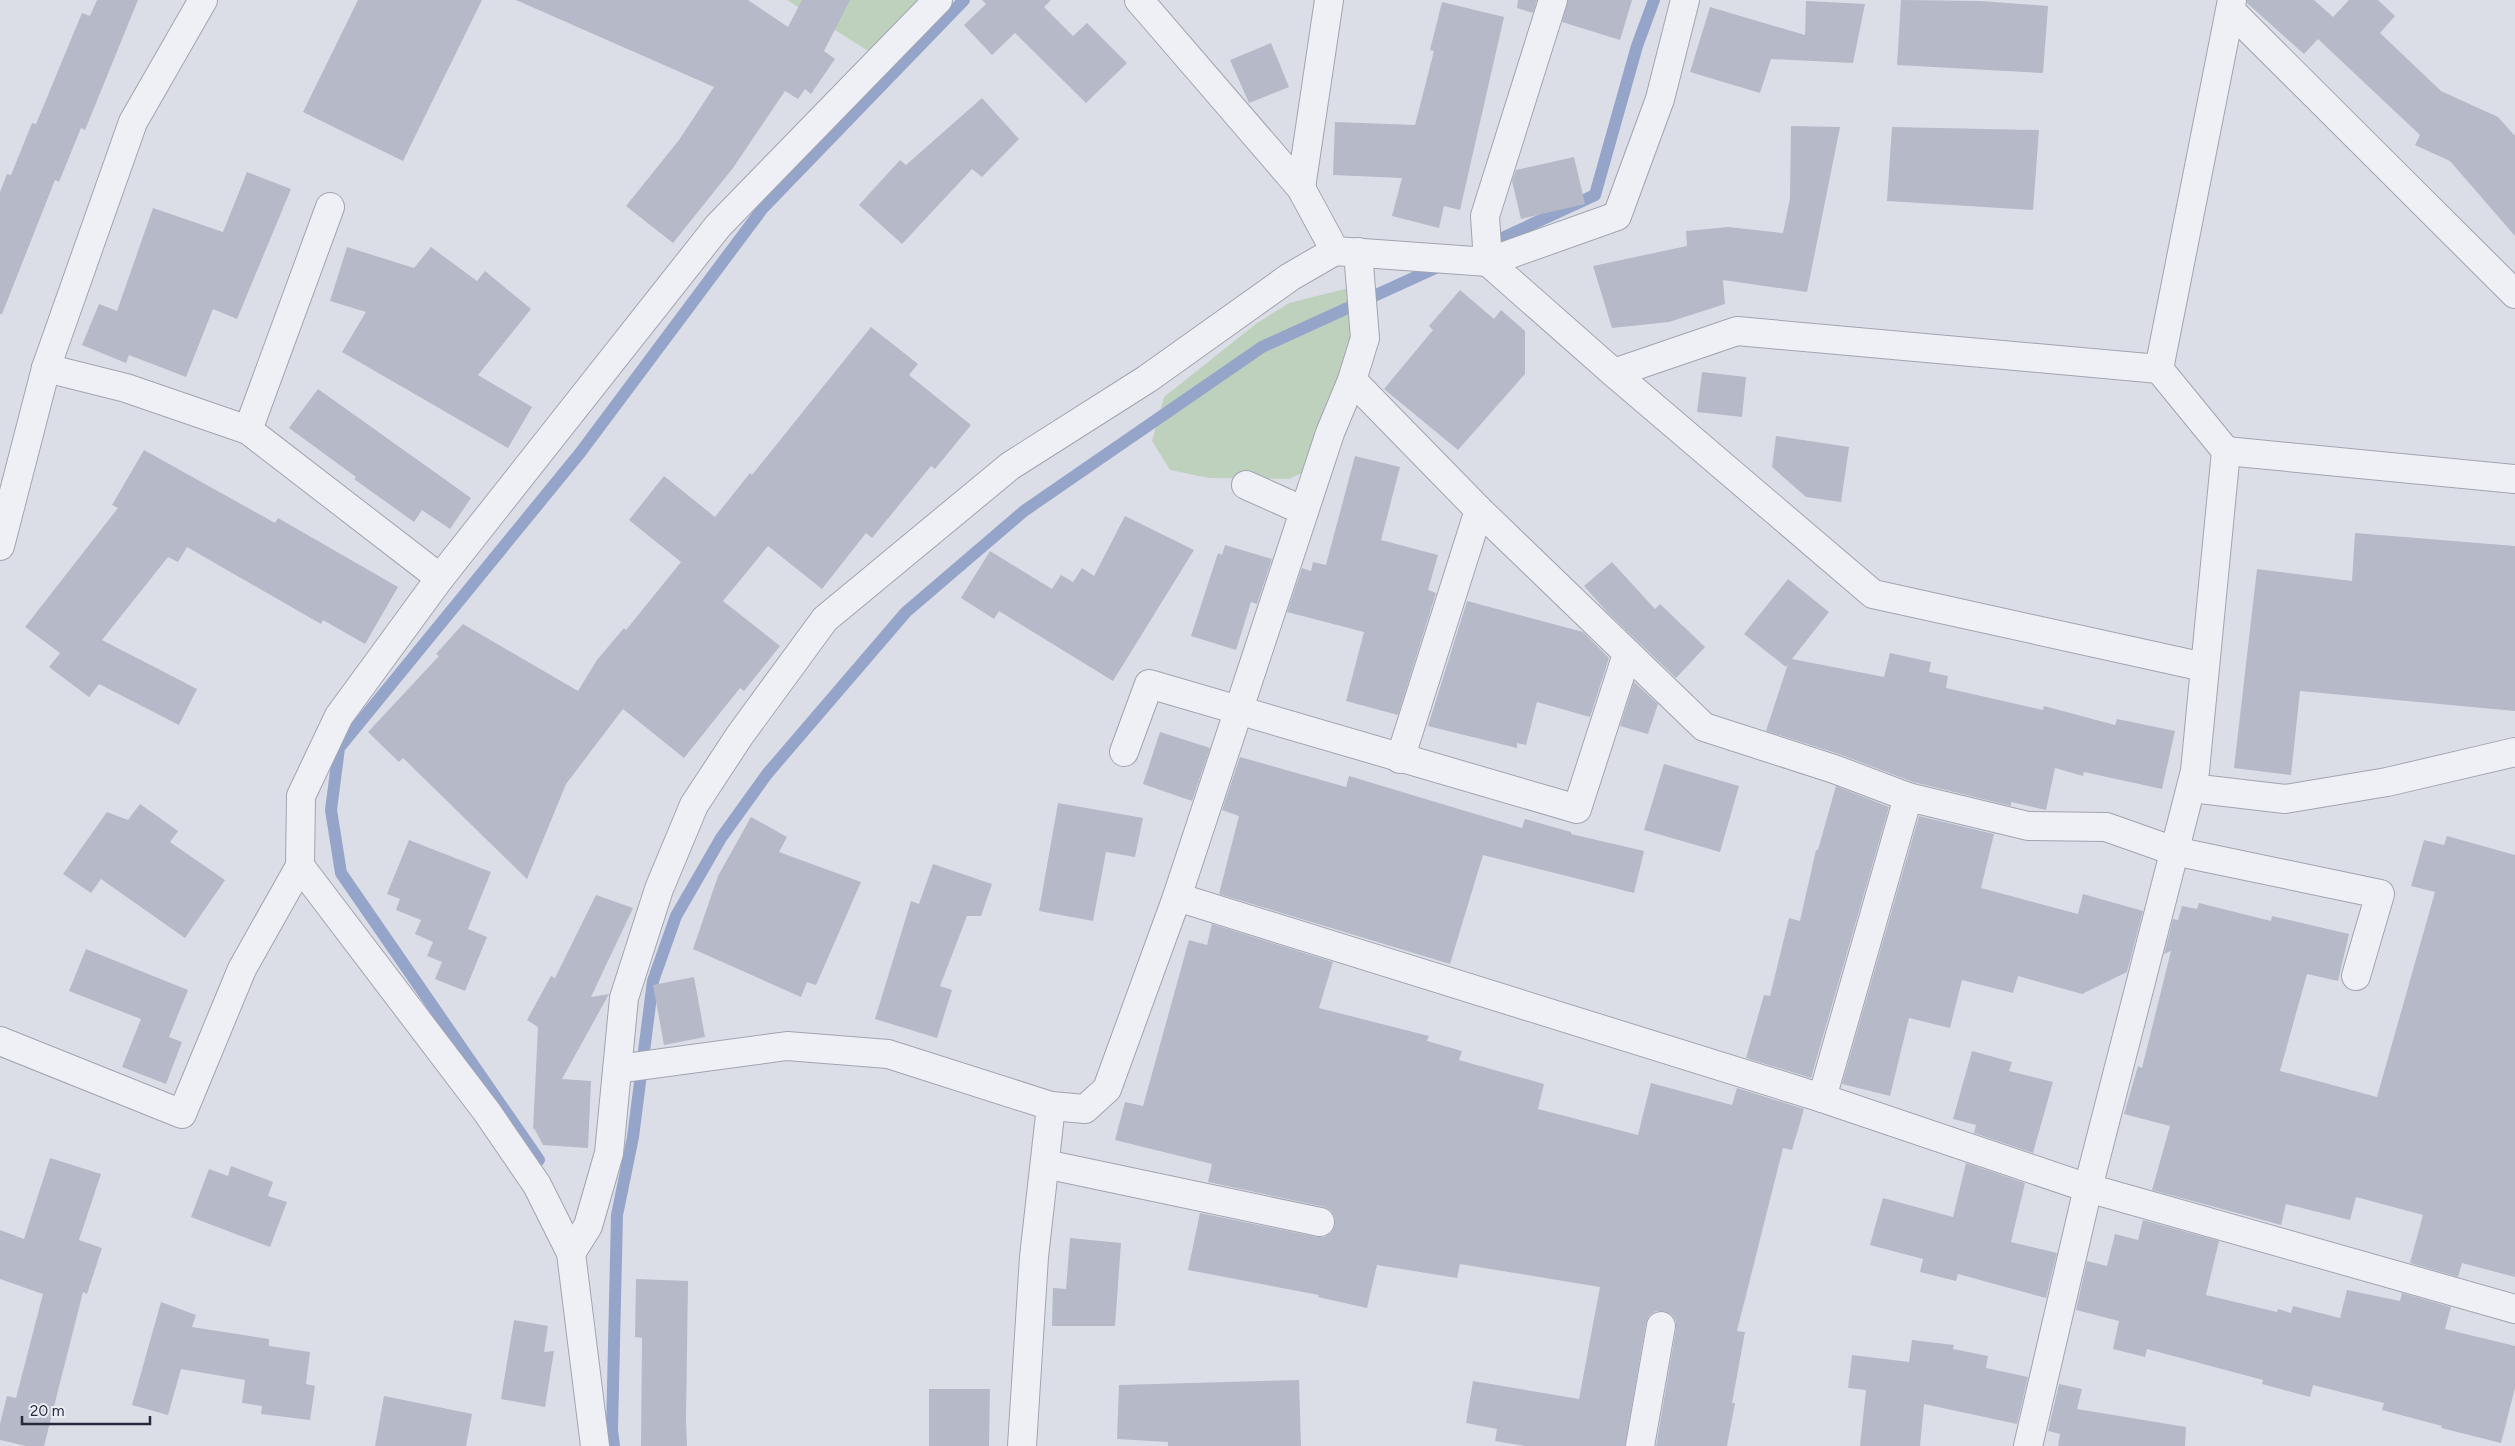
<svg xmlns="http://www.w3.org/2000/svg" width="2515" height="1446" font-family="Figtree,sans-serif">
	<style>
		.green { fill: #bed1bd }
		.lines { fill: none; stroke-linecap: round; stroke-linejoin: round }
		.stream { stroke: #95a5c9; stroke-width: 12 }
		.building { fill: #b6b9c7 }
		.street-casing { stroke: #a1a4b1; stroke-width: 30 }
		.street { stroke: #eff0f5; stroke-width: 28 }
	</style>
	<rect width="100%" height="100%" fill="#dcdee7"/>
	<g class="green">
		<path d="M787,0H920L870,52Z"/>
		<path d="M1353,287L1362,346L1306,471L1289,479L1209,478L1170,470L1152,441L1164,397L1257,323L1289,303Z"/>
	</g>
	<g class="lines">
		<g class="stream">
			<path d="M1485,246L1595,195L1637,46L1654,0"/>
			<path d="M539,1160L341,873L331,810L339,748L580,453L763,208L964,0"/>
			<path d="M614,1446L612,1430L617,1215L633,1137L653,981L676,916L721,838L767,774L906,612L1024,511L1262,347L1442,265"/>
		</g>
	</g>
	<g class="building">
		<path d="M97,0H138L85,130L81,128L59,182L55,180L2,314H0V192L7,174L11,175L32,123L36,124L82,13L90,16Z"/>
		<path d="M358,0H482L403,161L303,112Z"/>
		<path d="M516,0H748L788,27L802,0H850L824,51L835,59L811,94L805,89L798,99L785,91L733,168L673,243L626,206L679,140L714,87Z"/>
		<path d="M982,0H1051L1044,7L1073,36L1087,23L1127,63L1086,103L1015,33L992,55L964,25L986,4Z"/>
		<path d="M1518,0H1537L1533,13L1517,8Z"/>
		<path d="M1568,0H1632L1620,40L1562,22Z"/>
		<path d="M1901,0L1980,1L2048,6L2043,73L1897,65Z"/>
		<path d="M2247,0H2314L2333,17L2349,0H2378L2395,16L2380,33L2441,91L2498,117L2515,136V236L2450,161L2415,145L2420,135L2318,39L2304,54L2247,3Z"/>
		<path d="M1806,1L1865,4L1853,63L1771,59L1760,93L1690,72L1710,7L1805,35Z"/>
		<path d="M1442,2L1504,17L1460,210L1444,206L1439,228L1392,216L1402,178L1333,175L1335,122L1415,125L1434,51L1430,50Z"/>
		<path d="M1271,43L1289,87L1249,103L1230,60Z"/>
		<path d="M982,98L1019,139L982,177L972,169L902,244L859,205L900,160L906,165Z"/>
		<path d="M1791,126L1840,127L1807,292L1723,280L1725,304L1669,322L1612,328L1593,266L1687,246L1686,231L1728,227L1783,233L1790,198Z"/>
		<path d="M1892,127L2039,130L2033,210L1887,201Z"/>
		<path d="M1574,157L1585,204L1521,219L1512,181L1516,170Z"/>
		<path d="M247,172L291,189L237,319L213,309L186,377L129,355L126,363L82,345L99,304L117,311L153,208L223,232Z"/>
		<path d="M347,247L414,268L431,247L477,281L485,271L531,309L478,375L532,407L508,448L342,352L366,312L330,301Z"/>
		<path d="M1460,290L1494,319L1501,310L1525,331V374L1458,450L1384,389L1433,330L1429,326Z"/>
		<path d="M871,327L918,364L909,375L971,425L935,469L931,466L872,538L866,533L822,589L768,546L723,601L780,646L744,691L740,688L684,758L623,709L566,784L527,879L403,758L399,762L368,732L439,656L436,654L463,624L578,691L597,660L624,628L626,630L681,562L629,520L664,476L715,517L750,473L752,475Z"/>
		<path d="M1702,372L1746,377L1742,417L1697,412Z"/>
		<path d="M318,389L471,498L450,529L422,510L414,522L354,479L356,477L289,428Z"/>
		<path d="M1776,436L1849,447L1841,502L1806,497L1772,467Z"/>
		<path d="M144,450L275,523L278,518L398,587L365,644L323,620L321,624L187,547L178,562L168,557L102,640L197,689L179,725L99,684L89,697L49,667L60,653L25,627L118,508L112,505Z"/>
		<path d="M1355,456L1400,467L1381,540L1438,555L1428,590L1436,593L1398,715L1346,701L1364,632L1287,612L1302,568L1311,571L1313,562L1326,565Z"/>
		<path d="M1125,516L1194,550L1113,681L999,611L994,619L961,598L990,551L1052,589L1061,575L1073,582L1082,568L1094,576Z"/>
		<path d="M2355,533L2515,546V711L2300,691L2291,775L2234,768L2257,569L2352,581Z"/>
		<path d="M1225,545L1272,559L1257,604L1251,602L1236,650L1191,636L1218,553L1222,555Z"/>
		<path d="M1612,562L1655,609L1660,604L1705,647L1676,678L1608,613L1584,586Z"/>
		<path d="M1788,579L1829,612L1792,659L1884,677L1890,653L1931,662L1929,672L1948,676L1946,688L2043,710L2044,706L2115,725L2117,719L2175,731L2162,789L2084,772L2083,776L2055,768L2046,810L2011,802V806L1913,782L1839,754L1766,731L1788,664L1786,667L1744,634Z"/>
		<path d="M1467,601L1583,632L1609,658L1590,717L1537,702L1526,745L1517,743V748L1428,726Z"/>
		<path d="M1634,682L1658,704L1648,734L1620,726Z"/>
		<path d="M1160,732L1210,748L1192,801L1143,784Z"/>
		<path d="M1240,757L1346,787L1349,776L1522,828L1525,819L1571,832V834L1644,851L1634,893L1483,855L1450,964L1219,894L1239,816L1222,810Z"/>
		<path d="M1664,764L1739,786L1720,852L1644,830Z"/>
		<path d="M1836,786L1889,807L1811,1078L1746,1058L1764,995L1770,996L1789,918L1800,921L1816,850H1818Z"/>
		<path d="M1058,803L1143,818L1135,857L1106,852L1093,921L1039,911Z"/>
		<path d="M140,804L178,831L170,842L225,880L185,938L101,879L91,893L63,874L107,812L128,820Z"/>
		<path d="M1919,816L1994,834L1981,888L2078,914L2083,894L2143,911L2127,972L2082,994L2018,976L2013,993L1962,980L1950,1028L1909,1018L1890,1096L1842,1084Z"/>
		<path d="M751,817L787,837L779,852L861,882L816,985L807,982L801,997L693,949L718,876Z"/>
		<path d="M2447,836L2515,855V1277L2462,1263L2458,1277L2410,1263L2423,1215L2356,1197L2350,1220L2286,1204L2281,1225L2152,1190L2170,1126L2124,1114L2138,1066L2142,1068L2171,951L2164,954L2173,919L2178,920L2182,906L2197,909L2199,903L2271,921L2272,916L2349,934L2338,981L2307,974L2280,1071L2377,1097L2435,892L2411,886L2424,840L2444,845Z"/>
		<path d="M409,840L491,872L468,929L487,937L465,991L435,979L442,962L427,956L433,942L415,934L421,920L396,910L400,899L387,894Z"/>
		<path d="M933,864L992,884L981,916H967L940,986L952,990L937,1038L875,1019L911,901L919,904Z"/>
		<path d="M596,895L633,908L591,997L609,994L562,1079L591,1081L588,1148L543,1145L534,1128L533,1130L538,1027L527,1020L551,976L555,978Z"/>
		<path d="M1212,924L1333,962L1319,1008L1429,1036L1427,1041L1462,1051L1459,1060L1544,1084L1538,1109L1638,1135L1651,1083L1732,1105L1737,1088L1804,1109L1792,1150L1783,1148L1737,1331L1745,1332L1732,1403H1735L1727,1446H1656L1676,1329V1321L1671,1314L1663,1311H1656L1649,1316L1646,1323L1625,1446H1525L1495,1441L1497,1429L1466,1423L1473,1381L1579,1399L1600,1287L1460,1264L1457,1278L1377,1265L1367,1308L1318,1297L1319,1295L1188,1270L1200,1213L1317,1237H1324L1331,1233L1335,1225V1218L1331,1211L1324,1207L1208,1182L1212,1164L1115,1140L1125,1102L1143,1106L1189,940L1207,945Z"/>
		<path d="M86,949L188,990L169,1037L182,1042L166,1084L122,1067L141,1019L69,991Z"/>
		<path d="M694,977L705,1037L664,1045L653,985Z"/>
		<path d="M1972,1051L2012,1062L2009,1071L2053,1082L2033,1153L1974,1133L1976,1125L1953,1119Z"/>
		<path d="M50,1158L101,1174L79,1240L102,1248L87,1294L83,1292L44,1446H26L0,1440V1424L7,1396L16,1398L43,1294L0,1279V1230L24,1239Z"/>
		<path d="M1966,1163L2025,1183L2011,1242L2057,1253L2046,1298L1958,1274L1956,1281L1920,1272L1923,1259L1870,1245L1883,1198L1953,1217Z"/>
		<path d="M231,1166L273,1182L268,1196L287,1202L270,1247L191,1217L209,1169L228,1176Z"/>
		<path d="M2143,1220L2219,1241L2206,1295L2277,1312L2278,1309L2291,1313L2293,1306L2340,1318L2347,1290L2400,1301L2402,1293L2451,1307L2445,1329L2515,1346V1388L2501,1443L2441,1428L2442,1426L2382,1410L2384,1403L2313,1385L2310,1397L2262,1384L2263,1380L2147,1349L2145,1357L2113,1349L2119,1321L2076,1310L2087,1261L2107,1266L2115,1234L2138,1240Z"/>
		<path d="M1070,1238L1121,1243L1115,1326H1052L1053,1288L1066,1289Z"/>
		<path d="M636,1279L688,1281L686,1420L687,1446H641L642,1338L635,1337Z"/>
		<path d="M161,1302L196,1315L192,1327L269,1339V1346L310,1352L306,1384L315,1386L310,1420L261,1414L262,1406L242,1403L245,1380L181,1369L168,1415L132,1405Z"/>
		<path d="M514,1320L548,1326L544,1352L554,1351L545,1407L501,1399Z"/>
		<path d="M1912,1340L1954,1345L1953,1349L1988,1356L1986,1368L2028,1377L2017,1424L1924,1404L1920,1446H1860L1866,1390L1848,1388L1852,1355L1909,1362Z"/>
		<path d="M1299,1380L1301,1446H1168V1442L1117,1439L1119,1385Z"/>
		<path d="M2059,1384L2082,1389L2077,1409L2186,1427L2185,1446H2058L2060,1434L2048,1431Z"/>
		<path d="M929,1389H990L989,1446H929Z"/>
		<path d="M384,1396L472,1414L466,1446H375Z"/>
	</g>
	<g class="lines">
		<defs>
			<g id="street">
				<path d="M1139,0L1301,188L1335,251"/>
				<path d="M1553,0L1485,216L1488,262L1614,373L1873,594L2204,667"/>
				<path d="M2231,11L2515,294"/>
				<path d="M1301,188L1329,0"/>
				<path d="M46,368L126,388L248,430L440,578"/>
				<path d="M1614,373L1737,331L2159,369"/>
				<path d="M1352,380L1479,510L1704,727L1834,769L1908,797L1822,1098"/>
				<path d="M248,430L330,207"/>
				<path d="M2226,451L2515,479"/>
				<path d="M1246,485L1304,511"/>
				<path d="M0,546L46,368L133,122L203,0"/>
				<path d="M1124,752L1149,684L1577,809L1627,654"/>
				<path d="M1400,759L1479,510"/>
				<path d="M2191,788L2285,799L2387,782L2515,752"/>
				<path d="M1908,797L2028,826L2106,827L2174,851L2380,894L2356,976"/>
				<path d="M1177,897L1822,1098L2088,1188L2515,1309"/>
				<path d="M0,1041L182,1114L242,969L300,866"/>
				<path d="M617,1069L787,1046L888,1054L1051,1106L1085,1109L1107,1089L1177,897L1330,433L1352,380L1365,338L1358,252"/>
				<path d="M1045,1164L1320,1222"/>
				<path d="M571,1253L588,1226L609,1153L624,998L659,889L694,805L740,735L825,619L1010,466L1147,379L1290,277L1335,251L1488,262L1617,216L1660,99L1685,0"/>
				<path d="M595,1446L571,1253L537,1185L487,1112L300,866L301,796L339,716L440,578L718,226L938,0"/>
				<path d="M1022,1446L1034,1257L1051,1106"/>
				<path d="M1640,1446L1661,1326"/>
				<path d="M2028,1446L2088,1188L2195,771L2226,451L2159,369L2232,0"/>
			</g>
		</defs>
		<use href="#street" class="street-casing"/>
		<use href="#street" class="street"/>
	</g>
	<path d="M22 1416v8h128v-8" fill="none" stroke="#252a3d" stroke-width="2.5"/>
	<text x="30" y="1416" font-size="15" fill="#252a3d" stroke="#ebedf5" stroke-width="4" paint-order="stroke">20 m</text>
</svg>
